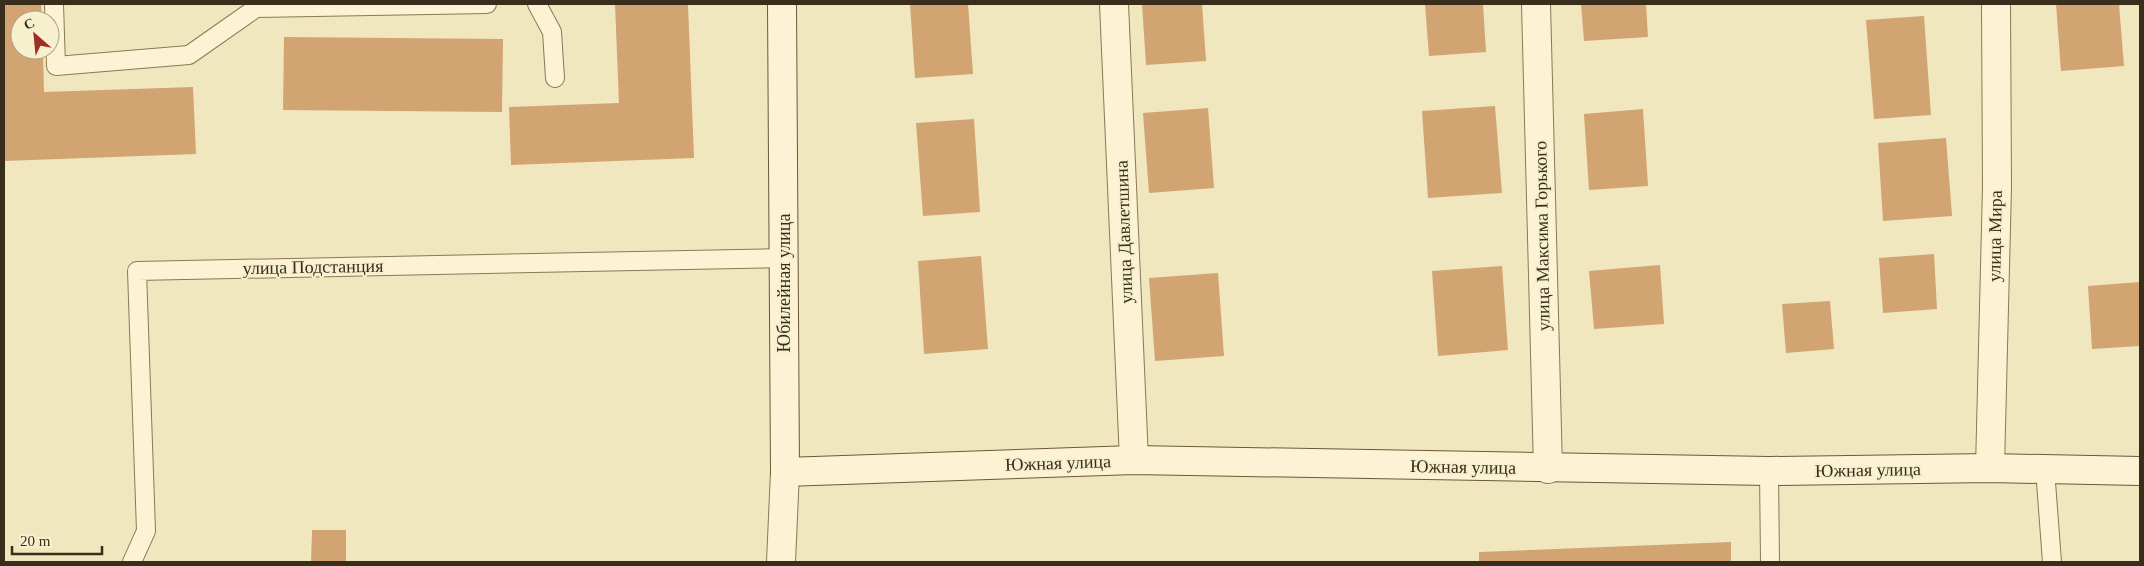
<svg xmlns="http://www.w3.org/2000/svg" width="2144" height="566" font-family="'Times New Roman',serif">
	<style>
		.building { fill: #d1a472 }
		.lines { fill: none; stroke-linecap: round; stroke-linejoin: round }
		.lane-casing { stroke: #8a7856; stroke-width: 20 }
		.street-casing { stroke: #8a7856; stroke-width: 30 }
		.secondary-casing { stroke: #6c583a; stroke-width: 30 }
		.lane { stroke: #fbf3d3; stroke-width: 18 }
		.street { stroke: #fbf3d3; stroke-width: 28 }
		.secondary { stroke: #fbf3d3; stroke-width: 28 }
		.labels { text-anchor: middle; stroke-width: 4; stroke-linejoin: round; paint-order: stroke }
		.street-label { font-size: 18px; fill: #392d1c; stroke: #f7f0cf }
	</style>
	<rect width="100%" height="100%" fill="#f0e7bf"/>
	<g class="building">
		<path d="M4,4H41L42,20H20V50H43L44,92L193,87L196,154L4,161Z"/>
		<path d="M615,4H688L694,158L511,165L509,107L619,103Z"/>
		<path d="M910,4H968L973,74L915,78Z"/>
		<path d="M1142,4H1202L1206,61L1146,65Z"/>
		<path d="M1425,4H1483L1486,52L1429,56Z"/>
		<path d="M1581,4H1646L1648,37L1584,41Z"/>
		<path d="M2056,4H2119L2124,66L2061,71Z"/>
		<path d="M1924,16L1931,115L1874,119L1866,20Z"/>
		<path d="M284,37L503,39L502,112L283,110Z"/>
		<path d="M1495,106L1502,193L1428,198L1422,111Z"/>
		<path d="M1208,108L1214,188L1149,193L1143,113Z"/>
		<path d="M1643,109L1648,186L1589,190L1584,114Z"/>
		<path d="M974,119L980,212L923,216L916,123Z"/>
		<path d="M1946,138L1952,216L1883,221L1878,143Z"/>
		<path d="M1934,254L1937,309L1883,313L1879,258Z"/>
		<path d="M981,256L988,349L924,354L918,261Z"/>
		<path d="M1660,265L1664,324L1594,329L1589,271Z"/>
		<path d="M1502,266L1508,350L1438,356L1432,271Z"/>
		<path d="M1218,273L1224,356L1155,361L1149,278Z"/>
		<path d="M2140,282V346L2092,349L2088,286Z"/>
		<path d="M1830,301L1834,349L1786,353L1782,304Z"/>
		<path d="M312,530H346V562H311Z"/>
		<path d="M1731,542V562H1479V552Z"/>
	</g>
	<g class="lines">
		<defs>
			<g id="lane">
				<path d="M54,4L56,66L189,55L256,8L487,4"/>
				<path d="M537,4L552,32L555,78"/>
				<path d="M2045,469L2052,562"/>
				<path d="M1769,471L1770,562"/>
				<path d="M132,562L146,531L137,271L784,258"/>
			</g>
			<g id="street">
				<path d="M1114,4L1134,460"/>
				<path d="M1536,4L1548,469"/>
				<path d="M1990,468L1997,187L1996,4"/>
				<path d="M781,562L785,472"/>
			</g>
			<path id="secondary" d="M782,4L785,472L1134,460L1769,471L1990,468L2140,471"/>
		</defs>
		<use href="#lane" class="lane-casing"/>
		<use href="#street" class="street-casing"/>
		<use href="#secondary" class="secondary-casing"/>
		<use href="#lane" class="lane"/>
		<use href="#street" class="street"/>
		<use href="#secondary" class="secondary"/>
	</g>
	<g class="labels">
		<g class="street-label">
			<text transform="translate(1124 232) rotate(-92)" y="6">улица Давлетшина</text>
			<text transform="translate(1542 236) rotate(-91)" y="6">улица Максима Горького</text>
			<text transform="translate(1995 236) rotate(-89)" y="6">улица Мира</text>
			<text transform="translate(313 267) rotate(-1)" y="6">улица Подстанция</text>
			<text transform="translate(784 283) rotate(-90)" y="6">Юбилейная улица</text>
			<text transform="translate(1058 463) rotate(-2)" y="6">Южная улица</text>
			<text transform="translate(1463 467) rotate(1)" y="6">Южная улица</text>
			<text transform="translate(1868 470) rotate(-1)" y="6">Южная улица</text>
		</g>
	</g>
	<rect width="2144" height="566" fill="none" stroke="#392d1c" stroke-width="10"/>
	<g transform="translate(35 35) rotate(333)"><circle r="24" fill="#f7f0cf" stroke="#aba287"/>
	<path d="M0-4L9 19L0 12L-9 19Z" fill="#9d2f22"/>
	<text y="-8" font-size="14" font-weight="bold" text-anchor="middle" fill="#392d1c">С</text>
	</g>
	<path d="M12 546v8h90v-8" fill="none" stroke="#392d1c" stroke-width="2.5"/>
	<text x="20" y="546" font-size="15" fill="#392d1c" stroke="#f7f0cf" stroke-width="4" paint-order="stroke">20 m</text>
</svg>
